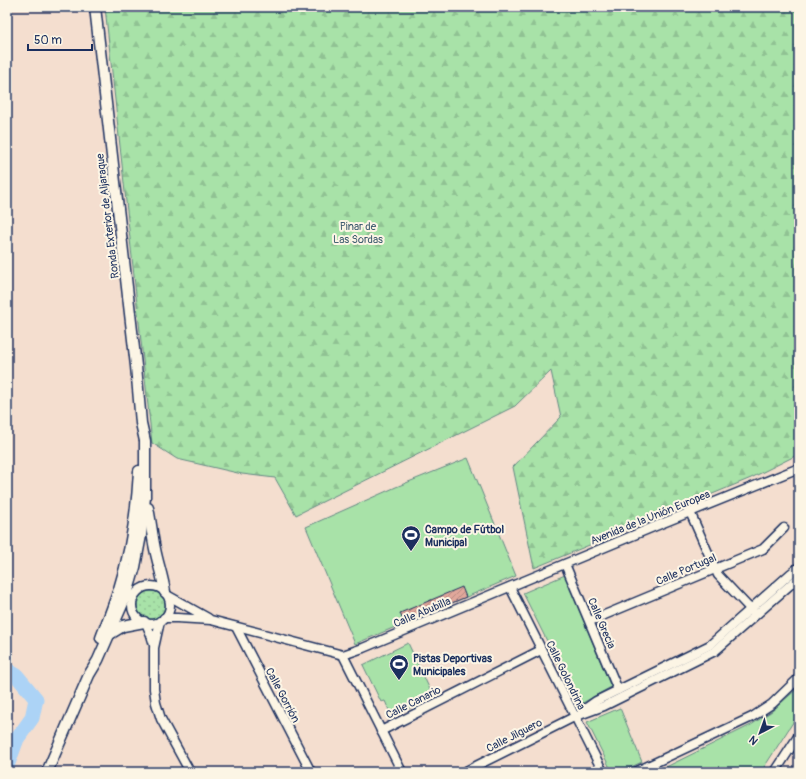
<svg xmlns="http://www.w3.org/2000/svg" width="806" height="779" font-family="Pangolin,sans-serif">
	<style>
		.forest { fill: url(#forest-firs); stroke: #628883 }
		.park { fill: #a8e2a8; stroke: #628883 }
		.garden { fill: url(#garden-dots); stroke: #628883 }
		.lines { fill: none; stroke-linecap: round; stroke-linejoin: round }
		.river { stroke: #acd3f6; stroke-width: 15 }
		.building { fill: url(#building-hatch); stroke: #1b2f5e }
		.minor-casing { stroke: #1b2f5e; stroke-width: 11 }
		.major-casing { stroke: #1b2f5e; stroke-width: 13 }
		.minor { stroke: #fcf5e5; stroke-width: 8 }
		.major { stroke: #fcf5e5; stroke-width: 10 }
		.labels { text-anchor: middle; stroke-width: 4; stroke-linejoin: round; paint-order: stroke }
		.street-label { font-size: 11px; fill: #1b2f5e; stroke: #fcf5e5 }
		.park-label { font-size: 11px; fill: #3e5c70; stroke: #fcf5e5 }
		.poi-label { font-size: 11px; font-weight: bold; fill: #1b2f5e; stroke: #fcf5e5; text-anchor: start }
	</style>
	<defs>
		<pattern id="forest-firs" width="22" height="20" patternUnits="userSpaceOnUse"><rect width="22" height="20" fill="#a8e2a8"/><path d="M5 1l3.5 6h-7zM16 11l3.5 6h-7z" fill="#90c293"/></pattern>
		<pattern id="garden-dots" width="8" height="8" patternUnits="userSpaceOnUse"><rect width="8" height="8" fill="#a8e2a8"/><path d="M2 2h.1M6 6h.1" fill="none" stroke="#90c293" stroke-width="1.8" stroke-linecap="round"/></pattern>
		<pattern id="building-hatch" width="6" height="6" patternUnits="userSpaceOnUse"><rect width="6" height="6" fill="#e1a89b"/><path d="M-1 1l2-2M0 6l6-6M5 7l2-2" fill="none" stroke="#b68982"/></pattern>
	</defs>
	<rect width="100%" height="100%" fill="#f4decf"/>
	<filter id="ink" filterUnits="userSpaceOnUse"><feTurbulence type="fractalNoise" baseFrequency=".025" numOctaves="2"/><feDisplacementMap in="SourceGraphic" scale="8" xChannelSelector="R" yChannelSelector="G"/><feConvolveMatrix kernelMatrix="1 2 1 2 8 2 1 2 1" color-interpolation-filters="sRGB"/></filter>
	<g filter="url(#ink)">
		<path class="forest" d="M105,7H799V454L751,478L534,568L513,467L561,417L551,371L515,406L296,515L275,478L242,474L177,459L152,443Z"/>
		<g class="park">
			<path d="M468,458L516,576L355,644L306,527L396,487Z"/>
			<path d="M565,575L611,687L579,705L523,593Z"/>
			<path d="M408,643L433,696L392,717L385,701L381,702L363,665Z"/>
			<path d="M799,687V713L761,772H656L751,725L772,711Z"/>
			<path d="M620,708L642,762L620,772H612L587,722Z"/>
		</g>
		<circle class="garden" cx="151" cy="605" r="14"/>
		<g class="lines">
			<path class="river" d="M7,670L17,676L36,699L32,718L17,739L7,766"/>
		</g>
		<path class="building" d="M462,587L466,597L404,623L400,613Z"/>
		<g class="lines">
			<defs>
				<g id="minor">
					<path d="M690,512L718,575L754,613"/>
					<path d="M565,564L618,690"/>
					<circle cx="151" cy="605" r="19"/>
					<path d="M510,587L603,772"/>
					<path d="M167,595L208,618"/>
					<path d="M164,618H177L211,620L343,655L402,772"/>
					<path d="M160,621L154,648V689L156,703L161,719L190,772"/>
					<path d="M590,621L763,549L784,528"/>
					<path d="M146,623L151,635L154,645"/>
					<path d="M236,627L311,772"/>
					<path d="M343,655L363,648L663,523L799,468"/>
					<path d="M582,711L596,701L710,645L790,574L799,567"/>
					<path d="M381,731L541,650"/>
					<path d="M464,772L574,717L604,706L715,651L799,577"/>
					<path d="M635,772L752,717L772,704L799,678"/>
					<path d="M775,772L799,735"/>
				</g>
				<g id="major">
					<path d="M148,508C151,522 152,535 155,549C158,564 163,578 165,592"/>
					<path d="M110,634L123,626L144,622"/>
					<path d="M101,638C107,622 114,605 119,589C131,551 137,511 139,471"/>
					<path d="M47,772L89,675L98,660L127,594L135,567L141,535L145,497V441L141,423L136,366L95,7"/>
				</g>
			</defs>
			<use href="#minor" class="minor-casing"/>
			<use href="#major" class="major-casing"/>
			<use href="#minor" class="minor"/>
			<use href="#major" class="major"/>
		</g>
	</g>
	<defs>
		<symbol id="stadium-pin" viewBox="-11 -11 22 30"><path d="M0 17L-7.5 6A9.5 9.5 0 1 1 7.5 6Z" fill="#1b2f5e" stroke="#fcf5e5"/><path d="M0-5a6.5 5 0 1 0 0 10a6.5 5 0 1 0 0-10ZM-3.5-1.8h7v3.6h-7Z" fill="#fff"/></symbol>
	</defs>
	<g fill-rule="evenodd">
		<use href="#stadium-pin" x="400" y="524" width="22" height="30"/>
		<use href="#stadium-pin" x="388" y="653" width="22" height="30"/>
	</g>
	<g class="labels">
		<g class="street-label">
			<text transform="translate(107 216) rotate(-97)" y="4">Ronda Exterior de Aljaraque</text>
			<text transform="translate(650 517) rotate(-22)" y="4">Avenida de la Unión Europea</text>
			<text transform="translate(686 569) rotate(-23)" y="4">Calle Portugal</text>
			<text transform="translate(422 612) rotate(-23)" y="4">Calle Abubilla</text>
			<text transform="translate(602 623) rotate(67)" y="4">Calle Grecia</text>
			<text transform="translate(566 675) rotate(64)" y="4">Calle Golondrina</text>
			<text transform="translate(283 695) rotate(62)" y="4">Calle Gorrión</text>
			<text transform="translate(413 702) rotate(-27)" y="4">Calle Canario</text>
			<text transform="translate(514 735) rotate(-27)" y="4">Calle Jilguero</text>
		</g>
		<g class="park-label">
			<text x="358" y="230">Pinar de<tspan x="358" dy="13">Las Sordas</tspan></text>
		</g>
		<g class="poi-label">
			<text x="425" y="533">Campo de Fútbol<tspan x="425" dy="13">Municipal</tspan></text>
			<text x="413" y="662">Pistas Deportivas<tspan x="413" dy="13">Municipales</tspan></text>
		</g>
	</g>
	<rect width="806" height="779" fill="none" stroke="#fcf5e5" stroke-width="24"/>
	<rect x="12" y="12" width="782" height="755" fill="none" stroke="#1b2f5e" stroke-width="1.5" filter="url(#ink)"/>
	<g transform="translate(760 733) rotate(221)" stroke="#fcf5e5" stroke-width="3" paint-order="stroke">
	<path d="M0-3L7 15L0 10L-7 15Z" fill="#1b2f5e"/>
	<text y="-6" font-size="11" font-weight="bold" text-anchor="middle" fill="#1b2f5e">N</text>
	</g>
	<path d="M28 44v6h64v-6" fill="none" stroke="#1b2f5e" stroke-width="2"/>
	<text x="34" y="44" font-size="12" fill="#1b2f5e" stroke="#fcf5e5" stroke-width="3" paint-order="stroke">50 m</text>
</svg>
